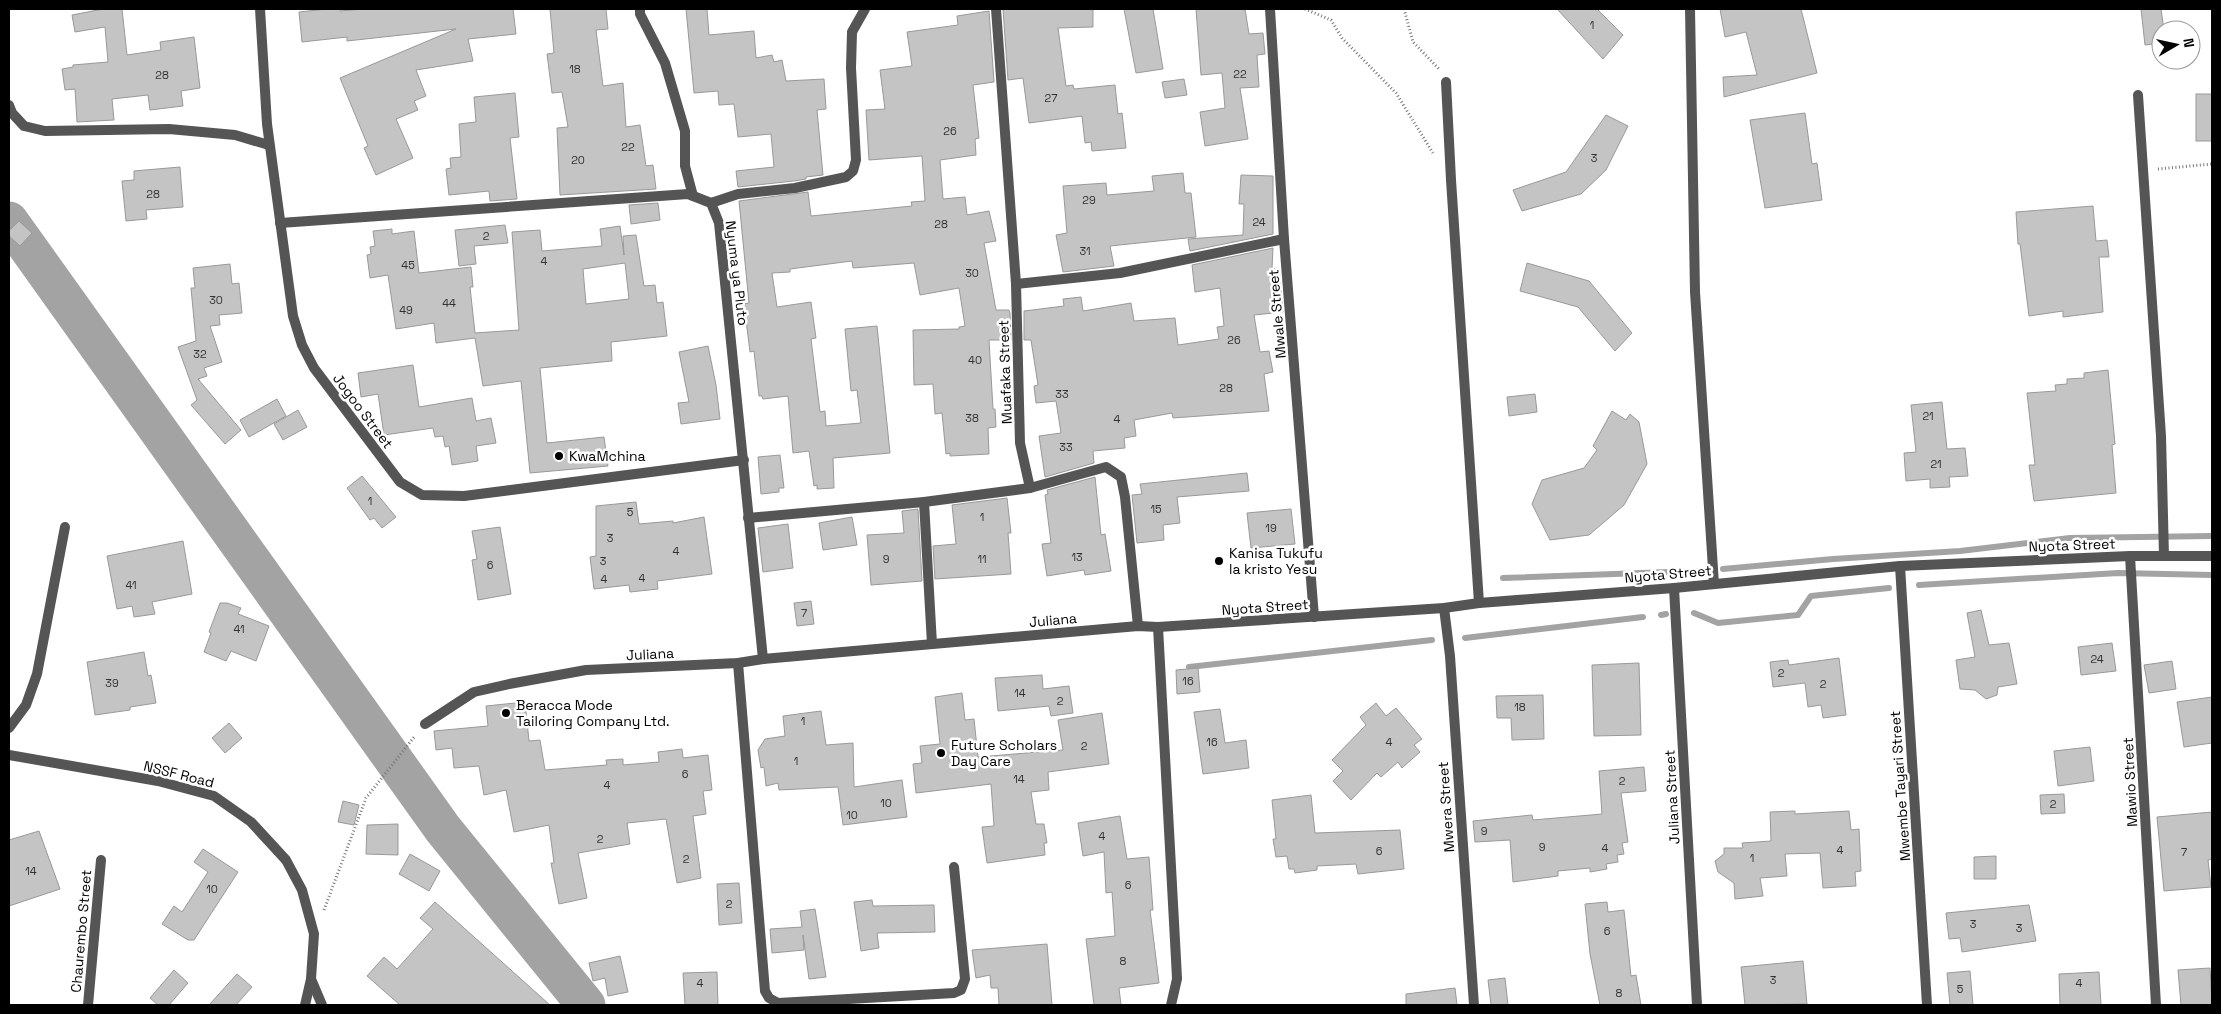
<svg xmlns="http://www.w3.org/2000/svg" width="2221" height="1014" font-family="'Space Grotesk',sans-serif">
	<style>
		.lines { fill: none; stroke-linecap: round; stroke-linejoin: round }
		.stream { stroke: #a3a3a3; stroke-width: 6 }
		.river { stroke: #a3a3a3; stroke-width: 39 }
		.building { fill: #c4c4c4; stroke: #999; fill-rule: evenodd }
		.path { stroke: #777; stroke-width: 3; stroke-dasharray: 1 2.5; stroke-linecap: butt }
		.street { stroke: #555; stroke-width: 10 }
		.poi-dot { fill: #000; stroke: #fff; stroke-width: 2 }
		.labels { text-anchor: middle; stroke-width: 5; stroke-linejoin: round; paint-order: stroke }
		.number-label { font-size: 11px; fill: #313131 }
		.street-label { font-size: 14px; fill: #000; stroke: #fff }
		.poi-label { font-size: 14px; fill: #000; stroke: #fff; text-anchor: start }
	</style>
	<rect width="100%" height="100%" fill="#fff"/>
	<g class="lines">
		<g class="stream">
			<path d="M1723,569L1833,559L1960,551L2070,538L2212,536"/>
			<path d="M1503,578L1697,571"/>
			<path d="M1919,585L2118,573L2212,575"/>
			<path d="M1694,613L1718,623L1798,615L1811,596L1889,588"/>
			<path d="M1661,615L1666,614"/>
			<path d="M1465,638L1643,617"/>
			<path d="M1189,667L1432,640"/>
		</g>
		<path class="river" d="M9,221L443,829L586,1005"/>
	</g>
	<g class="building">
		<path d="M103,9H122L127,55L161,50L160,42L194,37L200,88L181,91L183,106L150,110L148,95L112,99L114,120L77,122L75,89L65,90L62,69L73,67V65L108,62L105,27L75,32L72,15Z"/>
		<path d="M327,9H340V11L363,9H513L516,34L468,39L473,61L416,70L426,96L414,101L418,110L396,119L413,158L376,175L364,148L368,146L340,78L456,29L347,41V37L302,42L299,12Z"/>
		<path d="M550,9H606L608,29L596,30L603,86L623,83L626,127L640,125L646,166L653,165L656,189L560,195L557,128L568,127L562,92L552,93L547,54L554,53Z"/>
		<path d="M686,9H707L709,35L754,31L756,58L772,55L774,62L782,60L786,81L824,79L826,109L817,110L823,175L806,177V179L794,181L738,187L736,171L774,167L771,134L738,137L734,104L719,105L718,91L694,93Z"/>
		<path d="M1003,9H1093V27L1058,28L1066,86L1073,85L1074,89L1115,85L1118,114L1122,113L1126,148L1092,151L1091,142L1085,143L1082,116L1029,123L1023,78L1008,80Z"/>
		<path d="M1124,9H1153L1163,69L1136,73Z"/>
		<path d="M1196,9H1245L1249,34L1263,33L1265,54L1257,55L1259,87L1240,88L1248,139L1205,146L1200,112L1225,108L1222,73L1201,75Z"/>
		<path d="M1557,9H1597L1623,35L1603,59Z"/>
		<path d="M1720,9H1801L1817,73L1724,97L1723,77L1757,75L1746,32L1725,37Z"/>
		<path d="M2141,9H2161L2164,30H2161V43L2145,45Z"/>
		<path d="M989,11L994,82L973,85L979,138L975,139L976,155L940,160L943,199L965,197L967,215L989,211L996,241L984,243L996,310H1009L1010,313L1011,340H989L993,409H995L996,427L988,428L989,454L950,456V453L946,454L942,413L935,414L933,384L914,385L913,330L959,329V327L965,326L959,288L920,295L914,263L853,268L852,261L790,269V272L772,273L777,307L811,302L816,338L811,339L820,412L825,411L826,426L861,423L857,390L851,391L845,329L877,326L890,453L833,458L834,488L817,489V485L814,486L809,451L793,453L788,396L763,399L762,396H759L754,351L750,352L744,304L749,303L739,201L808,192L811,216L912,206L911,202L925,201L922,156L869,160L866,110L885,109L880,70L912,66L907,32L958,25L957,16Z"/>
		<path d="M1184,79L1187,95L1165,98L1162,82Z"/>
		<path d="M515,93L519,137L510,138L517,199L490,201L489,191L449,195L446,169L451,168L450,158L461,157L459,124L476,122L474,97Z"/>
		<rect x="2196" y="94" width="16" height="47"/>
		<path d="M1805,113L1812,164L1817,163L1822,200L1765,208L1750,120Z"/>
		<path d="M1606,115L1628,126L1606,170L1581,194L1522,211L1513,190L1566,172Z"/>
		<path d="M180,167L183,207L146,210L147,219L126,221L122,181L134,180V171Z"/>
		<path d="M1183,173L1185,193H1191L1196,237L1110,246L1114,266L1063,272L1056,235L1067,233L1063,186L1106,183L1107,195L1154,191L1152,176Z"/>
		<path d="M1241,175L1273,176V234L1190,251L1188,239L1243,235L1244,204H1239Z"/>
		<path d="M658,203L660,220L631,224L629,205Z"/>
		<path d="M2093,206L2096,241L2107,240L2109,257H2099L2103,312L2063,317V311L2029,316L2020,244H2018L2016,212Z"/>
		<path d="M19,221L32,233L20,246L9,236V231Z"/>
		<path d="M505,225L508,243L474,246L476,264L459,266L455,230Z"/>
		<path d="M620,226L624,255L623,236L636,235L644,286L655,285L657,303L663,302L667,336L611,342L612,361L540,368L547,443L604,437L608,466L530,473L521,381L483,386L475,338L436,343L434,323L396,329L388,275L370,278L367,255L371,254L370,247L375,246L373,231L392,229V234L414,231L419,273L471,267L473,287H470L475,333L519,330L512,232L540,230L542,251L602,246L600,229ZM625,263L629,299L586,304L583,269Z"/>
		<path d="M1273,248L1272,269L1279,268L1283,312L1254,315L1260,352L1269,351L1273,372L1264,374L1269,411L1173,418L1172,413L1134,420L1136,436L1124,438L1125,448L1093,451L1094,463L1045,477L1039,436L1061,433L1056,401L1036,403L1034,386L1038,385L1031,340H1024V311L1064,306L1063,299L1081,297L1083,311L1131,303L1134,321L1175,318L1178,345L1219,339L1217,327L1224,326L1220,288L1195,292L1192,265Z"/>
		<path d="M1527,263L1589,281L1632,333L1615,351L1578,307L1520,291Z"/>
		<path d="M230,264L232,284L239,283L242,313L219,315L220,325L210,326L222,362L204,368L207,376L198,379L241,430L225,444L191,405L197,400L178,347L196,341L191,288H195L193,268Z"/>
		<path d="M708,346L716,385L720,419L681,424L678,403L689,402L679,352Z"/>
		<path d="M413,365L419,407L472,398L476,421L491,418L496,443L476,446L478,461L452,465L449,446L445,447L443,436L435,437L433,428L384,435L378,394L361,397L358,373Z"/>
		<path d="M2108,370L2115,444L2112,445L2116,493L2034,501L2029,465H2035L2027,393L2056,391L2055,385L2067,384V379L2084,378V373Z"/>
		<path d="M1535,394L1537,412L1509,416L1507,397Z"/>
		<path d="M277,399L286,416L249,437L240,420Z"/>
		<path d="M1942,402L1947,449L1965,448L1968,476L1949,477L1950,487L1930,488V479L1906,481L1904,453L1916,452L1911,405Z"/>
		<path d="M298,410L307,427L283,440L274,424Z"/>
		<path d="M1612,411L1626,420L1630,414L1639,422L1647,464L1624,505L1589,535L1550,540L1532,504L1542,480L1584,468L1597,450L1593,446Z"/>
		<path d="M780,455L784,488H779V492L761,494L758,457Z"/>
		<path d="M1247,473L1249,491L1177,497L1180,523L1163,525L1164,540L1137,543L1132,495L1142,494L1140,484Z"/>
		<path d="M362,476L396,517L382,528L374,518L370,520L347,488Z"/>
		<path d="M1095,477L1101,535L1105,534L1111,571L1085,575L1084,570L1047,576L1042,544L1051,543L1045,495L1048,494L1047,490Z"/>
		<path d="M1007,498L1011,533H1008L1011,574L935,579L933,546L956,544L952,505Z"/>
		<path d="M636,502L639,524L673,521V523L704,517L712,574L657,581L658,589L630,592L629,585L594,589L590,557L596,556V506Z"/>
		<path d="M918,509L922,581L871,585L867,535L904,533L902,511Z"/>
		<path d="M1291,509L1295,544L1251,548L1247,513Z"/>
		<path d="M852,517L857,545L823,550L819,523Z"/>
		<path d="M788,524L793,568L763,572L758,528Z"/>
		<path d="M500,527L511,594L478,600L472,560L477,559L472,531Z"/>
		<path d="M183,541L192,594L152,602L155,614L134,617L132,606L117,609L107,556Z"/>
		<path d="M811,601L814,624L797,626L794,603Z"/>
		<path d="M220,603H227L241,608L238,614L269,626L256,661L231,651L226,661L204,652L211,633L209,632Z"/>
		<path d="M1981,610L1989,645L2009,643L2017,684L1998,687L1997,695L1986,699L1975,690L1960,689L1956,660L1975,657L1967,613Z"/>
		<path d="M2112,643L2116,671L2081,675L2078,647Z"/>
		<path d="M144,652L148,676L151,675L156,703L130,707V710L95,715L87,662Z"/>
		<path d="M1839,658L1846,715L1823,718L1821,705L1808,707L1805,683L1773,687L1770,662L1788,660L1789,665Z"/>
		<path d="M2172,661L2176,689L2149,693L2144,665Z"/>
		<path d="M1639,663L1641,735L1594,736L1592,665Z"/>
		<path d="M1198,668L1200,692L1177,694L1176,670Z"/>
		<path d="M1042,675L1043,689L1069,686L1073,713L1051,716L1049,706L998,711L995,678Z"/>
		<path d="M962,693L965,720L974,719L978,757L1063,750L1058,720L1102,713L1109,764L1048,772L1049,790L1031,792L1036,824H1044L1047,843H1044L1045,855L987,863L982,827L994,826L991,784L916,793L913,764L922,763L920,746L940,744L935,697Z"/>
		<path d="M1543,695L1544,739L1512,740L1511,718H1497L1496,696Z"/>
		<path d="M2212,697V743L2184,747L2177,702Z"/>
		<path d="M525,702L529,741L540,740L545,770L607,765L606,760L623,759V765L659,762L658,752L682,749L683,758L708,755L712,790L703,791L706,814L693,816L701,878L677,883L666,819L627,823L630,844L578,853L587,898L559,904L551,863H554L549,825L514,832L506,790L484,795L479,766L454,768L452,748L436,750L434,731L488,726L486,706Z"/>
		<path d="M1376,703L1386,716L1396,708L1422,739L1414,745L1420,752L1402,768L1398,762L1381,777L1377,773L1351,800L1333,781L1343,771L1332,760L1366,725L1360,717Z"/>
		<path d="M1220,709L1225,743L1246,740L1249,768L1203,774L1194,712Z"/>
		<path d="M821,711L826,745L853,743L854,787L902,780L907,817L843,825L838,787L779,790L778,783L766,786L764,767L761,768L758,750L765,739L785,736L783,716Z"/>
		<path d="M229,723L242,738L225,753L212,738Z"/>
		<path d="M2090,747L2094,781L2058,786L2054,751Z"/>
		<path d="M1644,767L1646,791L1621,793L1628,842L1622,843L1624,854L1617,855L1618,862L1606,864L1607,869L1590,872V868L1558,871V876L1513,882L1510,840L1475,842L1473,821L1532,815L1533,820L1602,814L1599,771Z"/>
		<path d="M2064,794L2065,813L2041,814L2040,795Z"/>
		<path d="M1311,795L1315,833L1400,830L1404,869L1358,874L1356,864L1317,866V870L1295,873L1294,869H1289L1287,856L1276,857L1273,839H1276L1272,800Z"/>
		<path d="M343,801L359,805L354,825L338,822Z"/>
		<path d="M1795,811V814L1849,811L1851,830L1859,829L1861,871L1855,872L1856,886L1823,888L1820,853L1785,854L1787,876L1760,878L1763,896L1735,899L1734,883L1718,872L1715,861L1724,854V848H1743L1742,843L1771,841L1770,812Z"/>
		<path d="M2212,812V859L2208,860L2211,887L2164,891L2157,817Z"/>
		<path d="M1120,816L1127,859L1149,857L1153,910H1150L1159,983L1119,988L1121,1005H1094L1086,939L1115,936L1112,892L1106,893L1104,852L1083,856L1078,823Z"/>
		<path d="M398,824V855L366,854L367,825Z"/>
		<path d="M39,831L60,889L9,906V840Z"/>
		<path d="M203,849L238,872L194,940H188L162,924L174,906L182,912L208,872L194,862Z"/>
		<path d="M410,854L440,871L429,891L399,874Z"/>
		<path d="M1996,856V879H1974V857Z"/>
		<path d="M739,883L742,923L719,925L717,884Z"/>
		<path d="M872,900L873,906L934,905L935,932L877,933L879,948L861,951L854,902Z"/>
		<path d="M435,902L550,1005H400L367,976L384,957L397,969L433,929L420,918Z"/>
		<path d="M1607,902L1608,912L1624,910L1631,976L1636,975L1641,1005H1600L1590,954L1585,904Z"/>
		<path d="M2029,905L2036,941L1962,952L1960,938L1949,939L1946,913Z"/>
		<path d="M815,909L826,977L809,979L803,935L804,950L772,953L770,929L802,927L800,911Z"/>
		<path d="M1047,944L1052,1005H999L998,988H991L990,975L976,978L972,950Z"/>
		<path d="M620,956L628,992L608,996L605,978L593,981L589,963Z"/>
		<path d="M1803,961L1807,1004L1745,1005L1741,967Z"/>
		<path d="M2210,968L2212,1005H2181L2178,970Z"/>
		<path d="M174,970L188,983L169,1005H158L150,998Z"/>
		<path d="M1970,971L1973,1005H1950L1947,973Z"/>
		<path d="M717,972L718,1005H685L683,973Z"/>
		<path d="M2099,972L2101,1005H2060L2059,974Z"/>
		<path d="M237,974L252,987L236,1005H209Z"/>
		<path d="M1505,978L1508,1005H1491L1488,980Z"/>
		<path d="M1455,988L1457,1005H1406V994Z"/>
	</g>
	<g class="lines">
		<g class="path">
			<path d="M1305,9L1331,20L1342,38L1396,93L1433,153"/>
			<path d="M1404,9L1413,42L1440,70"/>
			<path d="M2158,169L2212,164"/>
			<path d="M324,910L366,798L415,736"/>
		</g>
		<g class="street">
			<path d="M260,9L267,124L293,316L302,345L314,368L400,482L422,495L464,496L744,460"/>
			<path d="M640,9V14L665,63L685,131V166L693,196"/>
			<path d="M996,9L1016,284L1020,443L1030,488L1106,467L1121,477L1125,497L1138,626"/>
			<path d="M1270,9L1284,239L1314,617"/>
			<path d="M1690,9L1695,292L1714,584"/>
			<path d="M1446,82L1451,180L1479,603"/>
			<path d="M2138,95L2161,436L2164,556"/>
			<path d="M9,105L12,113L24,126L45,131L169,129L235,135L269,145"/>
			<path d="M711,203L738,194L795,188L846,177L853,171L856,160L851,68L852,32L865,9"/>
			<path d="M280,223L688,194L711,203L719,223L763,659"/>
			<path d="M1016,284L1120,273L1284,239"/>
			<path d="M924,502L932,644"/>
			<path d="M748,518L924,502L1030,488"/>
			<path d="M2130,556L2156,1005"/>
			<path d="M1900,566L1927,1005"/>
			<path d="M1674,588L1697,1005"/>
			<path d="M1444,608L1450,656L1474,1005"/>
			<path d="M1158,627L1176,959L1177,979L1171,1005"/>
			<path d="M738,663L765,991L769,998L778,1003L954,993L961,990L965,979L954,867"/>
			<path d="M425,724L474,692L509,684L586,670L738,663L763,659L1138,626L1158,627L1444,608L1479,603L1674,588L1900,566L2130,556H2212"/>
			<path d="M9,728L26,705L37,674L65,527"/>
			<path d="M9,755L158,781L214,796L251,822L286,860L302,890L314,934L311,979L305,1005"/>
			<path d="M311,979L322,1005"/>
			<path d="M88,1005L101,860"/>
		</g>
	</g>
	<g class="poi-dot">
		<circle cx="559" cy="456" r="5"/>
		<circle cx="1219" cy="561" r="5"/>
		<circle cx="506" cy="713" r="5"/>
		<circle cx="941" cy="753" r="5"/>
	</g>
	<g class="labels">
		<g class="number-label">
			<text x="1592" y="29">1</text>
			<text x="575" y="73">18</text>
			<text x="1240" y="78">22</text>
			<text x="162" y="79">28</text>
			<text x="1051" y="102">27</text>
			<text x="950" y="135">26</text>
			<text x="628" y="151">22</text>
			<text x="1594" y="162">3</text>
			<text x="578" y="164">20</text>
			<text x="153" y="198">28</text>
			<text x="1089" y="204">29</text>
			<text x="1259" y="226">24</text>
			<text x="941" y="228">28</text>
			<text x="486" y="240">2</text>
			<text x="1085" y="255">31</text>
			<text x="544" y="265">4</text>
			<text x="408" y="269">45</text>
			<text x="972" y="277">30</text>
			<text x="216" y="304">30</text>
			<text x="449" y="307">44</text>
			<text x="406" y="314">49</text>
			<text x="1234" y="344">26</text>
			<text x="200" y="358">32</text>
			<text x="975" y="364">40</text>
			<text x="1226" y="392">28</text>
			<text x="1062" y="398">33</text>
			<text x="1928" y="420">21</text>
			<text x="972" y="422">38</text>
			<text x="1117" y="423">4</text>
			<text x="1066" y="451">33</text>
			<text x="1936" y="468">21</text>
			<text x="370" y="505">1</text>
			<text x="1156" y="513">15</text>
			<text x="630" y="516">5</text>
			<text x="982" y="521">1</text>
			<text x="1271" y="532">19</text>
			<text x="610" y="542">3</text>
			<text x="676" y="555">4</text>
			<text x="1077" y="561">13</text>
			<text x="886" y="563">9</text>
			<text x="982" y="563">11</text>
			<text x="603" y="565">3</text>
			<text x="490" y="569">6</text>
			<text x="642" y="582">4</text>
			<text x="604" y="583">4</text>
			<text x="131" y="589">41</text>
			<text x="804" y="617">7</text>
			<text x="239" y="633">41</text>
			<text x="2097" y="663">24</text>
			<text x="1781" y="677">2</text>
			<text x="1188" y="685">16</text>
			<text x="112" y="687">39</text>
			<text x="1823" y="688">2</text>
			<text x="1020" y="697">14</text>
			<text x="1060" y="705">2</text>
			<text x="1520" y="711">18</text>
			<text x="803" y="725">1</text>
			<text x="1212" y="746">16</text>
			<text x="1389" y="746">4</text>
			<text x="1084" y="750">2</text>
			<text x="796" y="765">1</text>
			<text x="685" y="778">6</text>
			<text x="1019" y="783">14</text>
			<text x="1622" y="785">2</text>
			<text x="607" y="789">4</text>
			<text x="886" y="807">10</text>
			<text x="2053" y="808">2</text>
			<text x="852" y="819">10</text>
			<text x="1484" y="835">9</text>
			<text x="1102" y="840">4</text>
			<text x="600" y="843">2</text>
			<text x="1542" y="851">9</text>
			<text x="1605" y="852">4</text>
			<text x="1840" y="854">4</text>
			<text x="1379" y="855">6</text>
			<text x="2184" y="856">7</text>
			<text x="1752" y="862">1</text>
			<text x="686" y="863">2</text>
			<text x="31" y="875">14</text>
			<text x="1128" y="889">6</text>
			<text x="212" y="893">10</text>
			<text x="729" y="908">2</text>
			<text x="1973" y="928">3</text>
			<text x="2019" y="932">3</text>
			<text x="1607" y="935">6</text>
			<text x="1123" y="965">8</text>
			<text x="1773" y="984">3</text>
			<text x="700" y="987">4</text>
			<text x="2079" y="987">4</text>
			<text x="1960" y="993">5</text>
			<text x="1619" y="997">8</text>
		</g>
		<g class="street-label">
			<text transform="translate(737 273) rotate(83)" y="5">Nyuma ya Pluto</text>
			<text transform="translate(1277 314) rotate(-95)" y="5">Mwale Street</text>
			<text transform="translate(1005 372) rotate(-92)" y="5">Muafaka Street</text>
			<text transform="translate(363 411) rotate(53)" y="5">Jogoo Street</text>
			<text transform="translate(2072 545) rotate(-2)" y="5">Nyota Street</text>
			<text transform="translate(1668 574) rotate(-5)" y="5">Nyota Street</text>
			<text transform="translate(1265 607) rotate(-4)" y="5">Nyota Street</text>
			<text transform="translate(1053 620) rotate(-5)" y="5">Juliana</text>
			<text transform="translate(650 654) rotate(-3)" y="5">Juliana</text>
			<text transform="translate(179 774) rotate(14)" y="5">NSSF Road</text>
			<text transform="translate(2130 782) rotate(-93)" y="5">Mawio Street</text>
			<text transform="translate(1900 786) rotate(-94)" y="5">Mwembe Tayari Street</text>
			<text transform="translate(1672 797) rotate(-93)" y="5">Juliana Street</text>
			<text transform="translate(1446 807) rotate(-94)" y="5">Mwera Street</text>
			<text transform="translate(81 931) rotate(-85)" y="5">Chaurembo Street</text>
		</g>
		<g class="poi-label">
			<text x="569" y="461">KwaMchina</text>
			<text x="1229" y="558">Kanisa Tukufu<tspan x="1229" dy="16">la kristo Yesu</tspan></text>
			<text x="516" y="710">Beracca Mode<tspan x="516" dy="16">Tailoring Company Ltd.</tspan></text>
			<text x="951" y="750">Future Scholars<tspan x="951" dy="16">Day Care</tspan></text>
		</g>
	</g>
	<rect width="2221" height="1014" fill="none" stroke="#000000" stroke-width="20"/>
	<g transform="translate(2176 45) rotate(81)"><circle r="24" fill="#ffffff" stroke="#999999"/>
	<path d="M0-4L9 19L0 12L-9 19Z" fill="#000000"/>
	<text y="-8" font-size="14" font-weight="bold" text-anchor="middle" fill="#000000">N</text>
	</g>
</svg>
